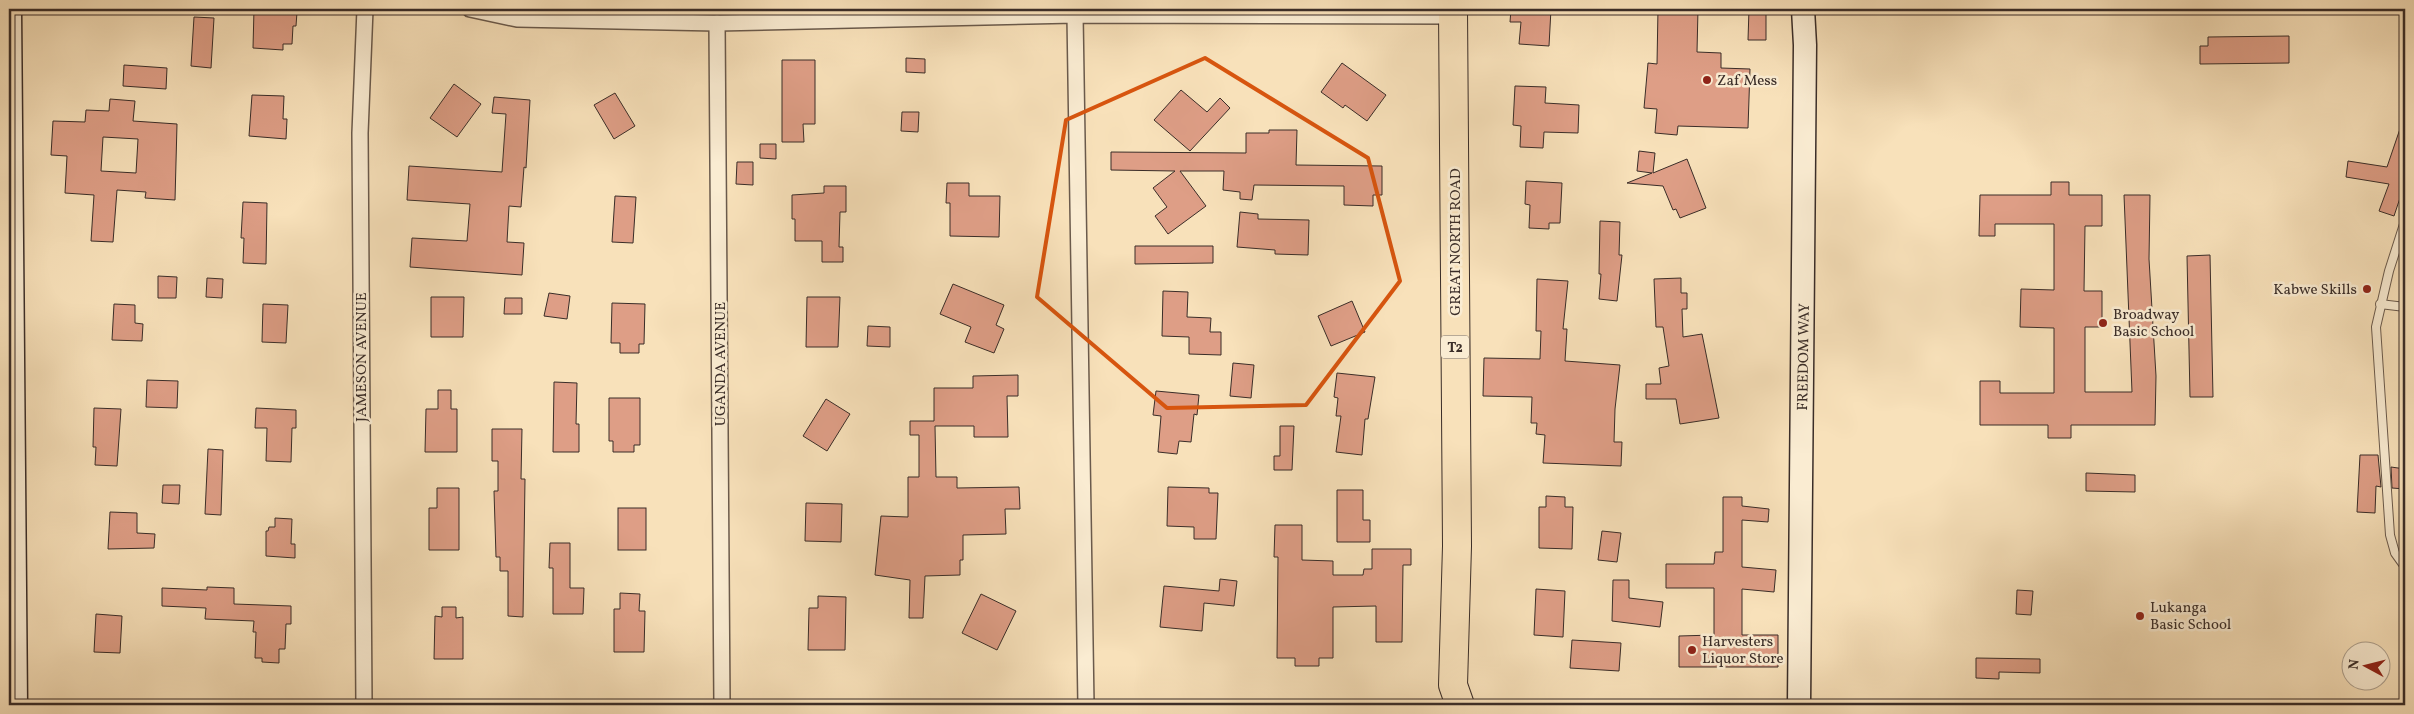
<svg xmlns="http://www.w3.org/2000/svg" width="2414" height="714" font-family="Vollkorn,serif">
	<style>
		.building { fill: #de9e86; stroke: #3a2d28; fill-rule: evenodd }
		.lines { fill: none; stroke-linecap: round; stroke-linejoin: round }
		.lane-casing { stroke: #6a5a4c; stroke-width: 10 }
		.street-casing { stroke: #6a5a4c; stroke-width: 18 }
		.secondary-casing { stroke: #3a2d28; stroke-width: 25 }
		.highway-casing { stroke: #3a2d28; stroke-width: 30 }
		.lane { stroke: #faecd2; stroke-width: 8 }
		.street { stroke: #faecd2; stroke-width: 15 }
		.secondary { stroke: #faecd2; stroke-width: 22 }
		.highway { stroke: #f8e1ba; stroke-width: 28 }
		.marked { fill: none; stroke: #d7550f; stroke-width: 4; stroke-linejoin: round }
		.poi-dot { fill: #8f2418; stroke: #faecd2; stroke-width: 2 }
		.labels { text-anchor: middle; stroke-width: 5; stroke-linejoin: round; paint-order: stroke }
		.shield { fill: #faecd2; stroke: #74665b; stroke-width: 1 }
		.shield-label { font-size: 14px; font-weight: bold; fill: #3a2d28 }
		.poi-label { font-size: 15px; fill: #3a2d28; stroke: #faecd2; text-anchor: start }
		.street-label { font-size: 15px; fill: #3a2d28; stroke: #faecd2 }
	</style>
	<rect width="100%" height="100%" fill="#f8e1ba"/>
	<filter id="stains"><feTurbulence type="fractalNoise" baseFrequency=".004" numOctaves="4"/><feColorMatrix values="0 0 0 0 .2 0 0 0 0 .09 0 0 0 0 .02 0 0 0 .5 -.17"/></filter>
	<radialGradient id="worn" r=".72"><stop offset=".6" stop-color="#630" stop-opacity="0"/><stop offset="1" stop-color="#630" stop-opacity=".3"/></radialGradient>
	<g class="building">
		<path d="M254,9H292V11L297,12L296,26H293L292,44H283V50L253,48Z"/>
		<path d="M1511,9H1551L1549,46L1519,44L1521,22H1510Z"/>
		<path d="M1658,9H1698L1697,52L1721,53V68L1750,69L1748,128L1678,126L1677,135L1655,133L1657,109L1644,108L1648,63L1657,64Z"/>
		<path d="M1749,9H1766V40H1748Z"/>
		<path d="M194,17L214,18L211,68L191,66Z"/>
		<path d="M2289,36V63L2200,64V46H2208V37Z"/>
		<path d="M906,58L925,59V73L906,72Z"/>
		<path d="M782,60H815V124H803L804,142H782Z"/>
		<path d="M1342,63L1386,95L1367,121L1345,105L1343,108L1321,92Z"/>
		<path d="M124,65L167,68L166,89L123,86Z"/>
		<path d="M454,84L481,104L457,137L430,118Z"/>
		<path d="M1515,86L1546,87L1545,103L1579,105L1578,133L1544,132L1543,148L1520,147L1521,126L1513,125Z"/>
		<path d="M1181,90L1207,112L1220,98L1230,108L1190,151L1154,120Z"/>
		<path d="M615,93L635,126L614,139L594,105Z"/>
		<path d="M252,95L284,96L283,119H287L286,139L249,136Z"/>
		<path d="M494,97L530,100L526,168L524,167L521,207L509,206L507,242L524,243L522,275L410,267L412,238L467,241L470,204L407,200L409,166L502,172L506,114L492,113Z"/>
		<path d="M110,99L135,101L133,121L177,124L175,200L145,198L146,192L117,190L113,242L91,241L94,195L65,193L67,156L51,155L53,121L85,122L86,110L109,111ZM103,137L138,139L136,173L101,171Z"/>
		<path d="M902,112H919L918,132L901,131Z"/>
		<path d="M2403,120H2405V183L2394,216L2379,211L2389,184L2346,177L2348,161L2387,167Z"/>
		<path d="M1269,130H1297L1296,165L1382,166V195H1373V206L1344,205V186L1254,185L1252,200L1240,199V192L1223,190L1224,171H1180L1206,206L1168,234L1155,216L1167,207L1153,188L1175,171L1111,170V152L1246,153V133H1269Z"/>
		<path d="M760,144H776V159L760,158Z"/>
		<path d="M1639,151L1655,153L1653,173L1687,159L1706,208L1680,218L1676,209L1673,210L1663,186L1627,183L1652,173L1637,171Z"/>
		<path d="M737,162H753V185L736,184Z"/>
		<path d="M1526,181L1562,183L1560,223H1549V229L1529,228L1530,205L1525,204Z"/>
		<path d="M2051,182H2069V195H2102V226H2085L2084,291H2102V327H2085V392H2132L2124,195H2150L2149,259L2156,376L2155,425H2071V438H2048V425H1980V381H2000V393H2054V328L2020,327L2021,289L2054,290V224H1995V236H1979L1980,195H2051Z"/>
		<path d="M947,183H969V196H1000L999,237L950,236V203H946Z"/>
		<path d="M824,186H846V212H840L839,247H843V262H822V241H795V219H792V195L824,193Z"/>
		<path d="M615,196L636,197L633,243L612,242Z"/>
		<path d="M243,202L267,203L266,264L243,263L244,238H241Z"/>
		<path d="M1240,212L1258,214V219L1309,220L1308,255L1275,254V250L1237,247Z"/>
		<path d="M1600,221L1620,222L1619,255H1622L1617,301L1599,299L1601,274H1599Z"/>
		<path d="M1135,246H1213V263L1135,264Z"/>
		<path d="M2210,255L2213,397H2190L2187,256Z"/>
		<path d="M158,276L177,277L176,298H158Z"/>
		<path d="M207,278L223,279L222,298L206,297Z"/>
		<path d="M1681,278V293H1687V309H1682L1683,337L1702,334L1719,418L1680,424L1676,399H1646V384H1661L1659,368L1669,366L1663,327H1656L1654,279Z"/>
		<path d="M1537,279L1568,281L1563,329H1567L1565,361L1620,365L1615,409L1614,442H1622L1621,466L1543,463L1545,435L1536,434L1537,423H1531L1532,397L1483,396L1484,358L1540,359L1541,331H1536Z"/>
		<path d="M953,284L1004,305L996,325L1004,329L994,353L965,342L971,327L940,314Z"/>
		<path d="M1163,291L1188,292L1187,317L1211,318L1210,332H1221V355L1189,354V337L1162,336Z"/>
		<path d="M549,293L570,296L567,319L544,316Z"/>
		<path d="M431,297H464L463,337H431Z"/>
		<path d="M807,297H840L838,347H806Z"/>
		<path d="M505,298H522V314H504Z"/>
		<path d="M1352,301L1365,332L1331,346L1318,316Z"/>
		<path d="M612,303L645,304L644,344H639V353H620V343H611Z"/>
		<path d="M114,304L135,305V323L143,324L142,341L112,340Z"/>
		<path d="M263,304L288,305L286,343L262,342Z"/>
		<path d="M868,326L890,327V347L867,346Z"/>
		<path d="M1233,363L1254,365L1251,398L1230,396Z"/>
		<path d="M1337,373L1375,377L1368,419H1365L1362,455L1336,452L1341,416H1336L1338,398L1334,397Z"/>
		<path d="M1018,375V396H1007L1008,437H974V426H935L936,477H957V488L1019,487L1020,509H1005L1006,534L963,535V560H960V575L925,576L923,618H909L910,580L875,575L881,516L908,517V477H919V435H910V421H934V388H973V376Z"/>
		<path d="M147,380L178,381L177,408L146,407Z"/>
		<path d="M554,382L577,383L576,424H579V452H553Z"/>
		<path d="M438,390H451V409H457V452H425L426,409H438Z"/>
		<path d="M1156,391L1199,395L1197,415L1194,414L1191,442L1179,441L1177,454L1158,452L1161,416L1153,415Z"/>
		<path d="M609,398H640V445H634V452H613V441H609Z"/>
		<path d="M826,399L850,414L827,451L803,436Z"/>
		<path d="M94,408L121,409L117,466L95,465L96,447H93Z"/>
		<path d="M256,408L296,410V428H292L291,462L266,461L267,428H255Z"/>
		<path d="M1280,426H1294L1292,470H1274V456H1280Z"/>
		<path d="M492,429H522L521,479H525L523,617L508,616V571H500V557H496L494,491H498V461H492Z"/>
		<path d="M208,449L223,450L221,515L205,514Z"/>
		<path d="M2360,455H2378L2381,487L2376,486L2375,513L2357,512Z"/>
		<path d="M2391,467L2405,469V489L2392,488Z"/>
		<path d="M2086,473L2135,475V492L2086,491Z"/>
		<path d="M163,485H180L179,504L162,503Z"/>
		<path d="M1168,487L1209,488V493H1218L1216,539H1194V527L1167,526Z"/>
		<path d="M437,488H459V550H429V508H437Z"/>
		<path d="M1337,490H1363V520H1370V542H1337Z"/>
		<path d="M1546,496L1565,497V507H1573L1572,549L1539,548V507H1546Z"/>
		<path d="M1723,497H1742V506L1769,509L1768,522L1742,520V567L1776,570L1774,592L1742,589V635H1778V667H1679V636L1714,635V588H1666V564H1714L1715,552H1723Z"/>
		<path d="M806,503L842,504L841,542L805,541Z"/>
		<rect x="618" y="508" width="28" height="42"/>
		<path d="M110,512L137,513V533L155,534L154,548L108,549Z"/>
		<path d="M275,518L292,519L291,544H295V558L266,556V531H268L269,527H275Z"/>
		<path d="M1275,525H1302V560L1333,561V575H1363L1364,569H1372V549H1411V565H1403L1402,642H1376V606L1333,607V658H1319V666H1295V658H1277L1278,557H1274Z"/>
		<path d="M1602,531L1621,533L1617,562L1598,560Z"/>
		<path d="M550,543H570V588H584L583,614H553V568H549Z"/>
		<path d="M1220,579L1237,581L1234,606L1204,603L1202,631L1160,627L1164,586L1219,591Z"/>
		<path d="M1613,580H1629V598L1663,602L1660,627L1612,621Z"/>
		<path d="M207,587L234,588V604L291,606V624H286L285,649H279V663L262,662V658H255L256,632H253L254,621L205,619L206,608L162,606V588L207,590Z"/>
		<path d="M1536,589L1565,591L1563,637L1534,635Z"/>
		<path d="M2017,590L2033,591L2031,615L2016,614Z"/>
		<path d="M620,593L640,594L639,611H645L644,652H614V609H620Z"/>
		<path d="M981,594L1016,611L997,650L962,633Z"/>
		<path d="M818,596L846,597L845,650H808L809,608H818Z"/>
		<path d="M442,607H456V618L463,617V659H434L435,616L442,617Z"/>
		<path d="M96,614L122,616L120,653L94,652Z"/>
		<path d="M1572,640L1621,643L1619,671L1570,668Z"/>
		<path d="M1976,658L2040,659V673L1999,672V679L1976,678Z"/>
	</g>
	<g class="lines">
		<defs>
			<g id="lane">
				<path d="M2405,221L2389,271L2376,327L2390,535L2395,553L2405,567"/>
				<path d="M2380,304L2405,307"/>
			</g>
			<g id="street">
				<path d="M470,9L517,19L717,23L1075,15L1453,16"/>
				<path d="M1075,15L1086,705"/>
				<path d="M717,23L722,705"/>
				<path d="M364,705L360,133L365,9"/>
			</g>
			<g id="secondary">
				<path d="M10,9L16,705"/>
				<path d="M1799,705L1805,45L1803,9"/>
			</g>
			<path id="highway" d="M1453,9L1457,546L1453,685L1460,705"/>
		</defs>
		<use href="#lane" class="lane-casing"/>
		<use href="#street" class="street-casing"/>
		<use href="#secondary" class="secondary-casing"/>
		<use href="#highway" class="highway-casing"/>
		<use href="#lane" class="lane"/>
		<use href="#street" class="street"/>
		<use href="#secondary" class="secondary"/>
		<use href="#highway" class="highway"/>
	</g>
	<path class="marked" d="M1205,58L1368,158L1400,281L1306,405L1167,408L1037,297L1066,120Z"/>
	<g class="poi-dot">
		<circle cx="1707" cy="80" r="5"/>
		<circle cx="2367" cy="289" r="5"/>
		<circle cx="2103" cy="323" r="5"/>
		<circle cx="2140" cy="616" r="5"/>
		<circle cx="1692" cy="650" r="5"/>
	</g>
	<g class="labels">
		<rect class="shield" x="1441" y="335.5" width="28" height="23" rx="4"/>
		<g class="shield-label">
			<text x="1455" y="352">T2</text>
		</g>
		<g class="poi-label">
			<text x="1717" y="85">Zaf Mess</text>
			<text x="2357" y="294" text-anchor="end">Kabwe Skills</text>
			<text x="2113" y="319">Broadway<tspan x="2113" dy="17">Basic School</tspan></text>
			<text x="2150" y="612">Lukanga<tspan x="2150" dy="17">Basic School</tspan></text>
			<text x="1702" y="646">Harvesters<tspan x="1702" dy="17">Liquor Store</tspan></text>
		</g>
		<g class="street-label">
			<text transform="translate(1455 242) rotate(-90)" y="5">GREAT NORTH ROAD</text>
			<text transform="translate(361 357) rotate(-90)" y="5">JAMESON AVENUE</text>
			<text transform="translate(1803 357) rotate(-89)" y="5">FREEDOM WAY</text>
			<text transform="translate(720 364) rotate(-90)" y="5">UGANDA AVENUE</text>
		</g>
	</g>
	<rect width="2414" height="714" fill="none" stroke="#f8e1ba" stroke-width="30"/>
	<rect x="10" y="10" width="2394" height="694" fill="none" stroke="#3a2d28" stroke-width="2.5"/>
	<rect x="15" y="15" width="2384" height="684" fill="none" stroke="#3a2d28"/>
	<g transform="translate(2366 666) rotate(277)"><circle r="24" fill="#faecd2" stroke="#ada08e"/>
	<path d="M0-4L9 19L0 12L-9 19Z" fill="#8f2418"/>
	<text y="-8" font-size="14" font-weight="bold" text-anchor="middle" fill="#3a2d28">N</text>
	</g>
	<rect width="100%" height="100%" filter="url(#stains)"/>
	<rect width="100%" height="100%" fill="url(#worn)"/>
</svg>
